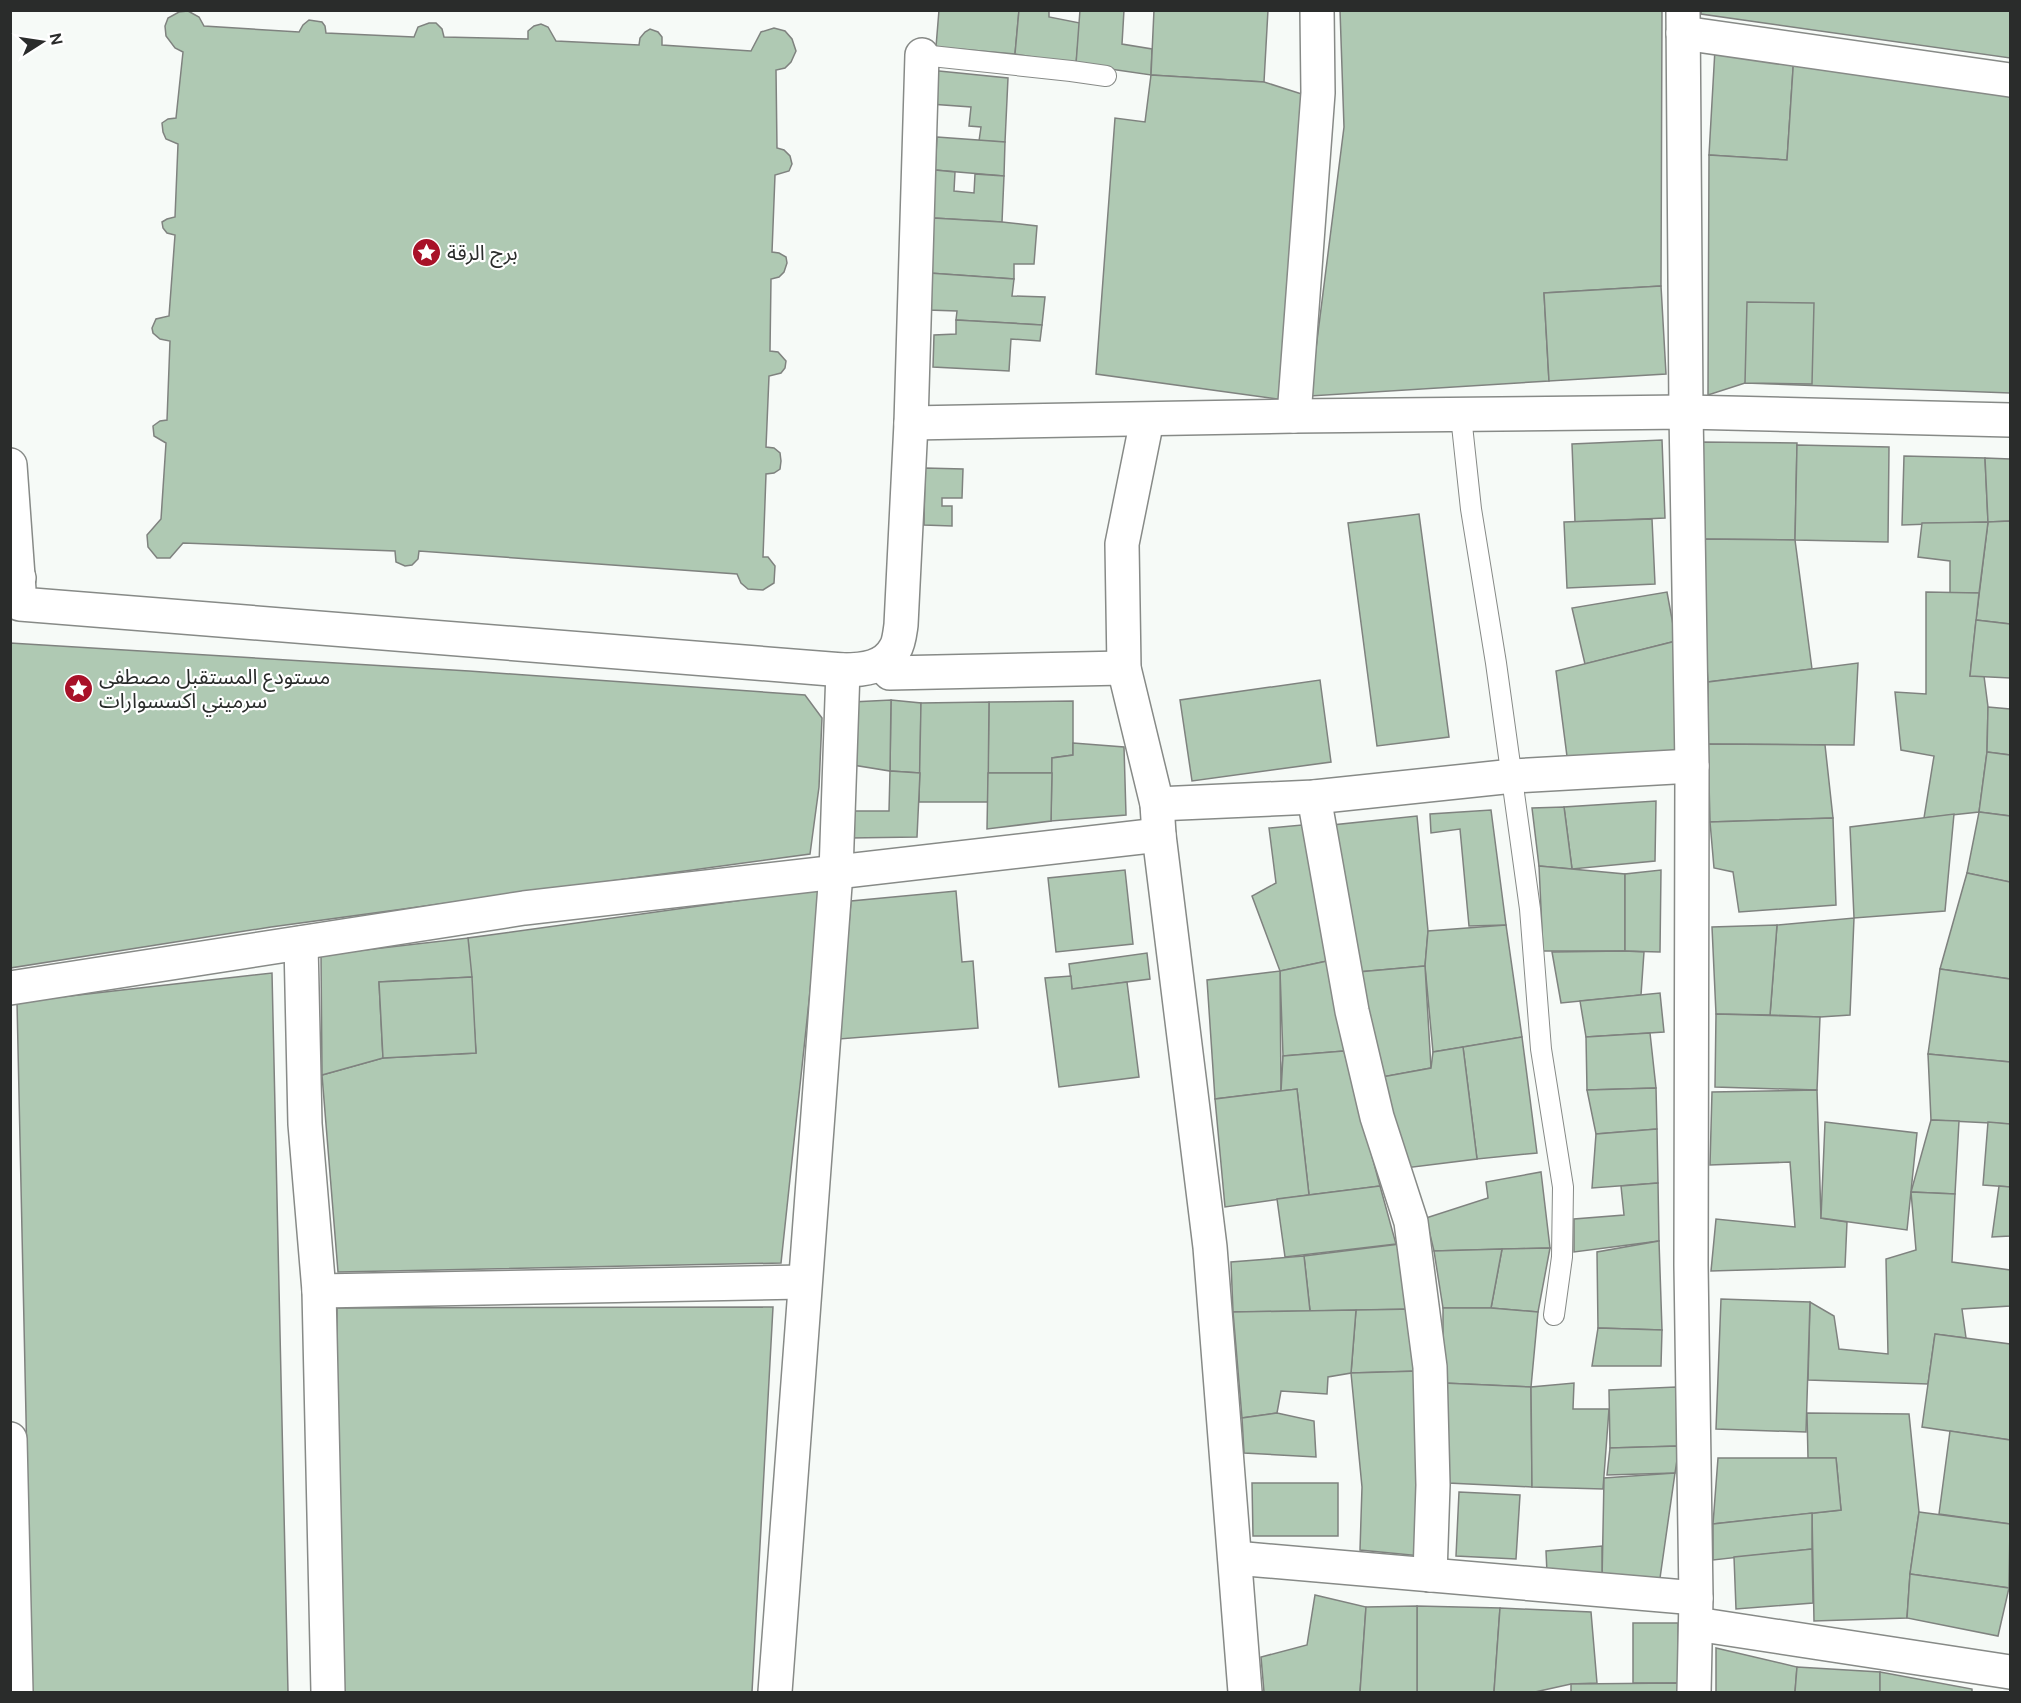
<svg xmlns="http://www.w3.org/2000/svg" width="2021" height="1703" font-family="'DM Sans','Noto Sans Arabic',sans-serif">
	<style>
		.building { fill: #afc9b3; stroke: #7f827f; stroke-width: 1.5 }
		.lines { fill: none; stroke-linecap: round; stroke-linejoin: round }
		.service-casing { stroke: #878a87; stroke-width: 22 }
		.minor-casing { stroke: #878a87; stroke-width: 36 }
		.tertiary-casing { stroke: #878a87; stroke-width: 36 }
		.secondary-casing { stroke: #878a87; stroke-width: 36 }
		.service { stroke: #fff; stroke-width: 20 }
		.minor { stroke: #fff; stroke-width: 33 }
		.tertiary { stroke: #fff; stroke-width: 33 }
		.secondary { stroke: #fff; stroke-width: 33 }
		.labels { text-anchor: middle; stroke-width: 4.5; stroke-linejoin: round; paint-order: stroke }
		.poi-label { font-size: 21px; fill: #2a2c2b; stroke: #fff; text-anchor: start }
	</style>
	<rect width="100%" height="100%" fill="#f6faf7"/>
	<g class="building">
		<path d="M939,10H1019L1015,54L936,47Z"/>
		<path d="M1019,10H1049V17L1080,23L1076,64L1015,54Z"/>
		<path d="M1080,10H1124L1122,44L1152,49L1151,75L1076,64Z"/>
		<path d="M1154,10H1268L1264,82L1151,75Z"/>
		<path d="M1340,10H1662L1661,286L1544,293L1549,381L1310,396L1344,127Z"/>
		<path d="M1701,10H2010V58L1701,14Z"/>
		<path d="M188,11L199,17L204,26L299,32L303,25L309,20L322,22L325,26L326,33L414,37L418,27L429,23H436L442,29L444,37L528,39V31L534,26L541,24L548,27L556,41L639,45L640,38L645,32L650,29L658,32L662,37V45L751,51L761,32L774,28L785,31L792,39L796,51L791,62L785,68L776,70L777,148L784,150L790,156L792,164L789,171L775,175L772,252L779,253L786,257L787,263L784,272L779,277L771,279L770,351L778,352L786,361L785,368L781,373L769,376L766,447L774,448L780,453L781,461L780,469L774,473L766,474L763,557H768L775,566L774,583L763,590L748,589L741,583L737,574L419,551L418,559L412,565L405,566L396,562L395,551L183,543L170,558H157L148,547L147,535L161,519L166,443L154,436L153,426L160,421L167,420L170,341L160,339L153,333L152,328L156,319L169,316L175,235L167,233L163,228L162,222L167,219L175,217L178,144L166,139L163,132L162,123L168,119L176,118L183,52L175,48L166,36L165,26L168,18L179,12Z"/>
		<path d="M1715,49L1794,54L1787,160L1709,155Z"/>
		<path d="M1794,54L2010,86V393L1745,383L1708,395L1709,155L1787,160Z"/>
		<path d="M929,70L1008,78L1005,142L979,141L981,127L969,126L971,107L930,104Z"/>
		<path d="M1151,75L1264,82L1308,96L1285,400L1096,374L1115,118L1145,122Z"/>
		<path d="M937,137L1005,142L1004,176L935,170Z"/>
		<path d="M935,170L955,172L954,191L974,193L975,174L1004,176L1002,222L933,218Z"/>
		<path d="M933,218L1002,222L1037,226L1034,264H1014V279L929,273Z"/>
		<path d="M929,273L1014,279L1012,296L1045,297L1042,325L956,320L957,311L928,310Z"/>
		<path d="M1661,286L1666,374L1549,381L1544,293Z"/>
		<path d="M1747,302L1814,303L1812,384L1745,383Z"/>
		<path d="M956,320L1042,325L1040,341L1011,339L1009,371L933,367L934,335L956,334Z"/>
		<path d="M1662,440L1665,518L1575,522L1572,444Z"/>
		<path d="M1699,442L1797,443L1795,540L1698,539Z"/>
		<path d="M1797,445L1889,447L1888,542L1795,540Z"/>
		<path d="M1904,456L1985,458L1988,522L1902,525Z"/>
		<path d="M1985,458L2010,459V521L1988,522Z"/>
		<path d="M925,468L963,469L962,498H942V506H952V526L924,525Z"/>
		<path d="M1419,514L1449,737L1377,746L1348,523Z"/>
		<path d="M1652,519L1655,584L1567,588L1564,522Z"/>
		<path d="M2010,521V624L1976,620L1988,522Z"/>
		<path d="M1988,522L1979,593H1950V561L1918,557L1922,523Z"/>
		<path d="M1698,539L1795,540L1812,669L1708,682Z"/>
		<path d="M1667,592L1676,641L1585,664L1572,608Z"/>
		<path d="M1926,592L1979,593L1970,676H1984L1988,707L1987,752L1979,812L1924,818L1934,756L1901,750L1895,692L1926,694Z"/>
		<path d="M1976,620L2010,624V678L1970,676Z"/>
		<path d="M1676,641L1675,750L1568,764L1556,671Z"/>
		<path d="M10,643L469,671L805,695L822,718L819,787L810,854L271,927L10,968Z"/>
		<path d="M1858,663L1854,745L1708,744V682Z"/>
		<path d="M1320,680L1331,762L1192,781L1180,700Z"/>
		<path d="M891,700L921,703L920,773L890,771Z"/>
		<path d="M891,700L890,771L853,765L852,702Z"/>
		<path d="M1073,701V755L1052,758V773H988L989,702Z"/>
		<path d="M989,702L988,802H919L921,703Z"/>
		<path d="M1988,707L2010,709V755L1987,752Z"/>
		<path d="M1073,743L1124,747L1126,815L1051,821L1052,758L1073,755Z"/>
		<path d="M1708,744L1825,745L1833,818L1710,822Z"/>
		<path d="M1987,752L2010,755V816L1979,812Z"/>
		<path d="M890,771L920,773L917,837L850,838L851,811H889Z"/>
		<path d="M988,773H1052L1051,821L987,829Z"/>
		<path d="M1656,801L1655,861L1572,869L1564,807Z"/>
		<path d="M1564,807L1572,869L1539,866L1532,808Z"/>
		<path d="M1491,810L1506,925L1469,926L1460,829L1431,833L1430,814Z"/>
		<path d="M1979,812L2010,816V882L1967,873Z"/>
		<path d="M1954,814L1945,911L1854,918L1850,827Z"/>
		<path d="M1417,816L1428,931L1425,966L1358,972L1332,825Z"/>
		<path d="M1833,818L1836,905L1739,912L1733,872L1714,868L1710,822Z"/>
		<path d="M1302,825L1332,960L1280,971L1252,896L1276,883L1269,828Z"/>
		<path d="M1539,866L1625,874V951H1543Z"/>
		<path d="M1125,870L1133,944L1056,952L1048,878Z"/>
		<path d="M1661,870L1660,952L1625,951V874Z"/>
		<path d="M1967,873L2010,882V979L1940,969Z"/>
		<path d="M821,889L781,1263L338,1272L322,1075L383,1058L476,1053L468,938Z"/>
		<path d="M956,891L962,962L973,961L978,1028L839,1039L851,901Z"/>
		<path d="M1854,918L1850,1015L1820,1017L1770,1015L1777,925Z"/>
		<path d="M1506,925L1522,1037L1433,1052L1425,966L1428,931Z"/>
		<path d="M1777,925L1770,1015L1716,1014L1712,927Z"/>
		<path d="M468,938L472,977L379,982L383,1058L322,1075L321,955Z"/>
		<path d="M1625,951L1644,952L1641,995L1561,1003L1552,952Z"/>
		<path d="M1147,953L1150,979L1072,989L1069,964Z"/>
		<path d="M1332,960L1344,1051L1283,1056L1280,971Z"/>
		<path d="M1425,966L1431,1068L1382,1077L1358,972Z"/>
		<path d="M1940,969L2010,979V1062L1928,1054Z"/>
		<path d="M1280,971L1281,1091L1283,1056L1297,1089L1215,1099L1207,980Z"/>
		<path d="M272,973L288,1692H32L17,1002Z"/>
		<path d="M1071,976L1072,989L1127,982L1139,1077L1059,1087L1045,978Z"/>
		<path d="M472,977L476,1053L383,1058L379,982Z"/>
		<path d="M1660,993L1664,1032L1586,1037L1580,1001Z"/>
		<path d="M1716,1014L1820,1017L1817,1090L1715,1087Z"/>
		<path d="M1650,1033L1656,1088L1587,1090L1586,1037Z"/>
		<path d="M1522,1037L1537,1153L1477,1159L1463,1047Z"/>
		<path d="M1463,1047L1477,1159L1405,1168L1382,1077L1431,1068L1433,1052Z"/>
		<path d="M1344,1051L1380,1186L1309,1195L1297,1089L1281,1091L1283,1056Z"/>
		<path d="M1928,1054L2010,1062V1124L1931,1120Z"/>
		<path d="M1656,1088L1657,1129L1596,1134L1587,1090Z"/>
		<path d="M1297,1089L1309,1195L1225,1207L1215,1099Z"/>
		<path d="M1817,1090L1821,1218L1847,1222L1845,1267L1711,1271L1716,1219L1795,1227L1790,1162L1710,1165L1712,1092Z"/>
		<path d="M1931,1120L1959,1121L1955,1194L1911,1192Z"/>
		<path d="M1825,1122L1917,1133L1907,1230L1821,1218Z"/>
		<path d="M1988,1122L2010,1124V1187L1983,1185Z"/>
		<path d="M1657,1129L1658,1183L1592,1188L1596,1134Z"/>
		<path d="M1541,1172L1550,1248L1434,1251L1426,1218L1488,1198L1486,1182Z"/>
		<path d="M1658,1183L1659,1241L1574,1252V1219L1624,1215L1621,1186Z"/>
		<path d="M1380,1186L1396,1244L1285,1257L1277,1199Z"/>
		<path d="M1999,1186L2010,1187V1236L1992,1237Z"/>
		<path d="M1911,1192L1955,1194L1952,1262L2010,1270V1306L1962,1309L1966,1338L1935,1334L1928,1384L1808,1380L1810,1302L1834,1316L1839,1349L1888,1354L1886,1259L1916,1250Z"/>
		<path d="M1659,1241L1662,1330L1598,1328L1597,1252Z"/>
		<path d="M1408,1243L1416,1309L1310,1311L1304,1256Z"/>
		<path d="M1550,1248L1538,1312L1491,1308L1502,1249Z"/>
		<path d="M1502,1249L1491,1308H1443L1434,1251Z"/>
		<path d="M1304,1256L1310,1311L1233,1312L1231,1262Z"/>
		<path d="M1721,1299L1810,1302L1806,1432L1716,1429Z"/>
		<path d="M773,1307L752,1692H335L337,1308Z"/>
		<path d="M1443,1308H1491L1538,1312L1531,1387L1443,1383Z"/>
		<path d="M1416,1309L1419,1371L1351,1373L1356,1310Z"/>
		<path d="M1356,1310L1351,1373L1328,1377L1327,1394L1281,1391L1277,1413L1242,1418L1233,1312Z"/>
		<path d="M1598,1328L1662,1330L1661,1366H1592Z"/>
		<path d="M1935,1334L2010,1344V1440L1922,1427Z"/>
		<path d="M1419,1371L1421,1556L1360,1550L1362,1487L1351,1373Z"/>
		<path d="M1443,1383L1531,1387L1532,1487L1448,1483Z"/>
		<path d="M1574,1383L1573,1409H1609L1603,1489L1532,1487L1531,1387Z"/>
		<path d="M1676,1387L1679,1446L1610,1448L1609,1390Z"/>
		<path d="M1277,1413L1314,1421L1316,1457L1244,1453L1242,1418Z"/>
		<path d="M1807,1413L1909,1414L1919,1512L1910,1574L1907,1618L1814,1621L1812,1513L1841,1510L1836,1458H1808Z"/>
		<path d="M1950,1431L2010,1440V1524L1939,1514Z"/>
		<path d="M1679,1446L1675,1473L1607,1475L1610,1448Z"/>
		<path d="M1718,1458H1836L1841,1510L1713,1524Z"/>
		<path d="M1675,1473L1659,1585L1602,1582L1604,1478Z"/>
		<path d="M1252,1483H1338V1536H1253Z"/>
		<path d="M1459,1492L1520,1495L1516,1559L1456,1556Z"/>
		<path d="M1919,1512L2010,1524L2009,1588L1910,1574Z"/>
		<path d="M1812,1513V1549L1713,1560V1524Z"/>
		<path d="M1602,1546V1582L1547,1573L1546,1551Z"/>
		<path d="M1812,1549L1813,1603L1736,1609L1734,1557Z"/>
		<path d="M1910,1574L2009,1588L1998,1636L1907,1618Z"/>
		<path d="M1315,1595L1366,1607L1360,1692H1264L1261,1657L1307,1645Z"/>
		<path d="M1417,1606L1500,1608L1494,1692H1417Z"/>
		<path d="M1417,1606V1692H1360L1366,1607Z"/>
		<path d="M1500,1608L1591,1612L1597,1683L1571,1684L1535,1692H1494Z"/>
		<rect x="1633" y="1623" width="45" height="60"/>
		<path d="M1716,1648L1797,1667L1795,1692H1716Z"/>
		<path d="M1797,1667L1880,1672V1692H1795Z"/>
		<path d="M1880,1672L1972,1689V1692H1880Z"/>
		<path d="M1678,1683V1692H1571V1684Z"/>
	</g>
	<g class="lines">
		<defs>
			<g id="service">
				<path d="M922,55L1071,71L1106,76"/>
				<path d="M1461,416L1471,509L1496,663L1530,909L1541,1049L1563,1187L1562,1257L1554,1315"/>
			</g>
			<g id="minor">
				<path d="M1683,10L1686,412L1692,766L1691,1265L1696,1598L1694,1692"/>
				<path d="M1683,33L2010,80"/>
				<path d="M1294,416L1318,93L1317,10"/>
				<path d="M1147,420L1122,544L1124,668L1157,804L1159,835L1210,1247L1245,1692"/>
				<path d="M882,664L890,673L1124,668"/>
				<path d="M1314,797L1352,1011L1377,1117L1411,1222L1430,1367L1433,1485L1430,1575"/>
				<path d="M1157,804L1314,797L1513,776L1692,766"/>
				<path d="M301,943L305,1124L319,1291L328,1692"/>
				<path d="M10,988L524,908L1159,835"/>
				<path d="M319,1291L804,1282"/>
				<path d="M1235,1558L1696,1598"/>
				<path d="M1696,1624L2010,1672"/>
				<path d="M775,1692L836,872L843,670"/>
			</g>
			<g id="tertiary">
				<path d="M911,423L1294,416L1686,412L2010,420"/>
				<path d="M10,465L20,604L843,670C863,670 885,668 895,649C899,643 900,632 901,625L911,423L922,55"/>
				<path d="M10,1439L16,1692"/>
			</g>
			<path id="secondary" d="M10,583L19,578"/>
		</defs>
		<use href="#service" class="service-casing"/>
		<use href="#minor" class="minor-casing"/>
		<use href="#tertiary" class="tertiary-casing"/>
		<use href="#secondary" class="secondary-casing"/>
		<use href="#service" class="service"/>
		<use href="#minor" class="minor"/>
		<use href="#tertiary" class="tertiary"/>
		<use href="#secondary" class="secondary"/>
	</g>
	<defs>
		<symbol id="sight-disc" viewBox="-11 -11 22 22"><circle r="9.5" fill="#a81128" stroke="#fff"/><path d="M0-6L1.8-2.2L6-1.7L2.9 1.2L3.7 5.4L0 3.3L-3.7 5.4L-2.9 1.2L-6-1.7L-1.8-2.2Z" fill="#fff"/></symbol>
	</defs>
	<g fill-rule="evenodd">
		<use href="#sight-disc" x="410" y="236" width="33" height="33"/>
		<use href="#sight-disc" x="62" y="672" width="33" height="33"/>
	</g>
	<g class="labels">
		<g class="poi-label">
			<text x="447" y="260">برج الرقة</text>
			<text x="99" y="684">مستودع المستقبل مصطفى<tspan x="99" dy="24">سرميني اكسسوارات</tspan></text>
		</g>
	</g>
	<rect width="2021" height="1703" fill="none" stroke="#2a2c2b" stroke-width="24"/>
	<g transform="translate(42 42) rotate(78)" stroke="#ffffff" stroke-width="4.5" paint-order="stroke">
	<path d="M0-4.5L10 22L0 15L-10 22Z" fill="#2a2c2b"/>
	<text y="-9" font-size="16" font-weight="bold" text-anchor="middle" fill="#2a2c2b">N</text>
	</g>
</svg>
